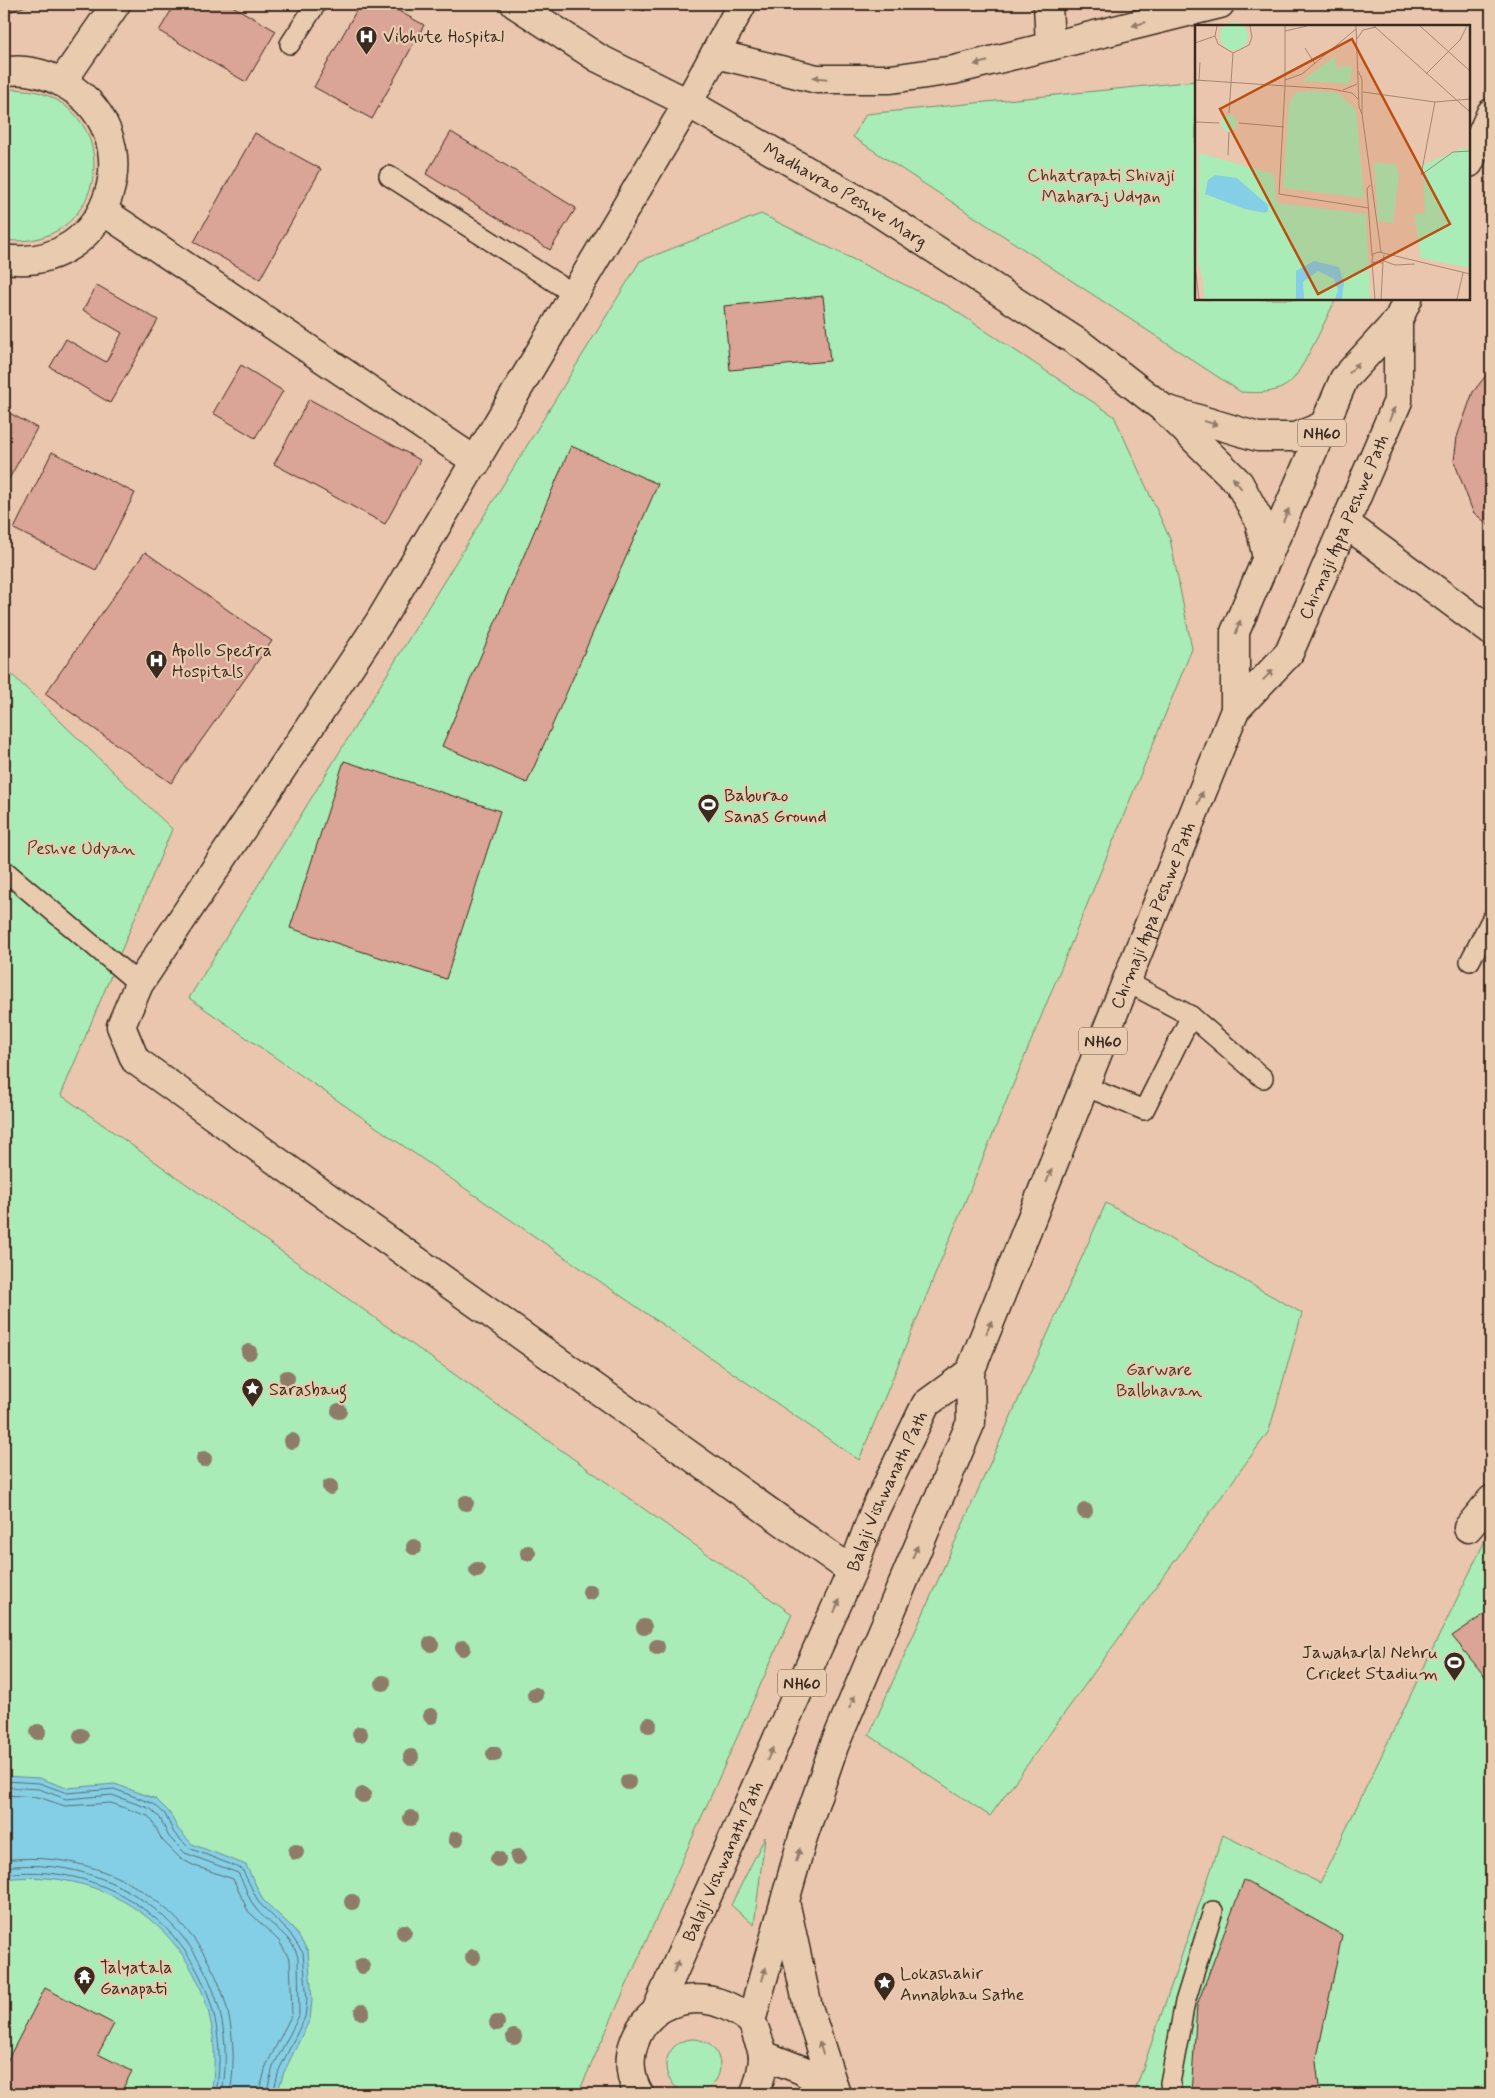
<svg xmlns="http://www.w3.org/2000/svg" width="1495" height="2098" font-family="Mynerve,sans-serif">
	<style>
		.green { fill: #a9ecb7; stroke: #728b6a }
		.water { fill: #85cfe6; stroke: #678d96 }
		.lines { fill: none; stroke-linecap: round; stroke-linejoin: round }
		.shore { stroke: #596c6e; stroke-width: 1 }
		.building { fill: #daa497; stroke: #3b2a1e }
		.service-casing { stroke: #3b2a1e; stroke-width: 22 }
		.minor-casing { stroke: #3b2a1e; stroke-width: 31 }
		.tertiary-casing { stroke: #3b2a1e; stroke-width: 31 }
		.trunk-casing { stroke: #3b2a1e; stroke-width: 31 }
		.service { stroke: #e9ccb0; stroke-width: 19 }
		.minor { stroke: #e9ccb0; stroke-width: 28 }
		.tertiary { stroke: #e9ccb0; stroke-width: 28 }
		.trunk { stroke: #e9ccb0; stroke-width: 28 }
		.tree { fill: #8f7b67 }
		.oneway { fill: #927b67 }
		.labels { text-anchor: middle; stroke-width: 4.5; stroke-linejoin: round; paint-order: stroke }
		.shield { fill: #e9ccb0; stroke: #6f5b4a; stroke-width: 1 }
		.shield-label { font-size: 16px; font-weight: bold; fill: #3b2a1e }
		.poi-label { font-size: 18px; fill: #3b2a1e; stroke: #e9ccb0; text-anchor: start }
		.park-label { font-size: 18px; fill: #463d2d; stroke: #e9ccb0 }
		.street-label { font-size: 18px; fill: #3b2a1e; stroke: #e9ccb0 }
		.inset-road { fill: none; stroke: #a38874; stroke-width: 1 }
		.view { fill: #bd4d10; fill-opacity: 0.15; stroke: #bd4d10; stroke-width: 2.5 }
		.inset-edge { fill: none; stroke: #3b2a1e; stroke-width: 2.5 }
	</style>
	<rect width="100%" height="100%" fill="#e9c6ad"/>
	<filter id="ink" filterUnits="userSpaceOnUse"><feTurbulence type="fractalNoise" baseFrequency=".02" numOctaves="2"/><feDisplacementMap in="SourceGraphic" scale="10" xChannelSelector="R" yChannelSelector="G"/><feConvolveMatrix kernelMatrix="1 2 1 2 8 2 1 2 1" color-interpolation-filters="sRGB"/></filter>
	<g filter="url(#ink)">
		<g class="green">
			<path d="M1196,81V299H1336C1327,316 1302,373 1289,383C1276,394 1257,393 1241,392L853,137L866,114Z"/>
			<path d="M14,89C23,90 33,90 41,93C129,123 101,253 4,240V92Z"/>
			<path d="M761,214L948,306L1114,416L1170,539L1192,649L859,1460L189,998L640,261Z"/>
			<path d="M4,667L172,829L61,1095L792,1614L578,2094H4Z"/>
			<path d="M1106,1203L1302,1313L1269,1431L990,1816L869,1735Z"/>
			<path d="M1491,1528V2094H1134L1223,1835L1320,1883Z"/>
			<path d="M765,1837L754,1925L731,1905Z"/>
			<circle cx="693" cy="2066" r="27"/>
		</g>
		<path class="water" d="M4,1776L39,1778L67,1788L115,1784L156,1799L169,1812L178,1829L192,1844L246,1865L263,1900L293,1928L308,1951L312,2000L310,2019L284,2072L277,2094H211C234,1966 132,1863 4,1879Z"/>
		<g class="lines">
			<g class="shore">
				<path d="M4,1781L39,1783L67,1793L114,1789L154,1804L165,1814L174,1833L189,1848L242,1869L259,1903L289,1932L303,1953L307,2000L305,2017L279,2070L273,2094"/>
				<path d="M4,1787L39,1789L66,1799L112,1795L151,1809L160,1818L169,1837L185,1853L238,1873C245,1884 248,1899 256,1909C269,1925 295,1937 298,1959L299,2016L273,2067L266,2094"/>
				<path d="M4,1795L38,1797L65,1806L111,1803L148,1816L153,1822L162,1840L181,1859L195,1866L233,1879L248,1911L279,1941L290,1960L292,2014L266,2066L259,2094"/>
				<path d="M4,1860C140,1843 254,1957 230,2094"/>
				<path d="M4,1867C137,1851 246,1961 222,2094"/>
				<path d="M4,1874C133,1857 239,1965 216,2094"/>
			</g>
		</g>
		<g class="building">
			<path d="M4,4H31L4,14Z"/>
			<path d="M175,4H229L276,31L246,82L159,31Z"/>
			<path d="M282,4H294L291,9Z"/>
			<path d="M360,4H386L424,25L372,119L314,87Z"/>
			<path d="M630,4H648L644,11Z"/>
			<path d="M451,132L576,208L550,250L426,174Z"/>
			<path d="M255,133L321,169L260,279L194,242Z"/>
			<path d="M97,285L158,320L110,403L50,367L66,339L106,362L122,333L83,310Z"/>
			<path d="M823,296L830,361L730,370L724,306Z"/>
			<path d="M241,365L283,391L255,438L213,413Z"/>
			<path d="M1491,369V527L1473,512L1454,461L1457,437L1473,392Z"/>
			<path d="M309,399L420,460L385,524L274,464Z"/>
			<path d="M4,410L37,428L9,479L4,477Z"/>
			<path d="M571,446L658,484L527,783L442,746Z"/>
			<path d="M52,452L135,493L96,570L14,529Z"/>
			<path d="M145,552L272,641L171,783L45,694Z"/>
			<path d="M344,761L500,811L446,979L290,928Z"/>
			<path d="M1491,1610V1684L1452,1636Z"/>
			<path d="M1244,1880L1342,1935L1316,2062L1320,2094H1191L1197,2005Z"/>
			<path d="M45,1988L114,2024L98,2054L132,2071L120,2094H4V2067Z"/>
		</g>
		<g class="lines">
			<defs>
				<g id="service">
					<path d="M290,44L316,4"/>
					<path d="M389,176L575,295"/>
					<path d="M4,870L139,984"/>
					<path d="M1470,961L1491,920"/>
					<path d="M1127,982L1191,1016L1263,1078"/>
					<path d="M1084,1086L1144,1110L1191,1016"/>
					<path d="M1172,2094L1170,2083L1185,2002L1213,1911"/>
				</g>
				<g id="minor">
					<path d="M742,4L688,103L380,621L139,984L121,1026L135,1060L852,1571"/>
					<path d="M1048,4L1050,46"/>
					<path d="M716,54L817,79H891L954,70L1220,4"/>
					<path d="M4,72C22,68 43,73 59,81C157,129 112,275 4,259"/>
					<path d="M62,82L116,4"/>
					<path d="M103,211L477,462"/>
					<path d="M1468,1528L1491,1500"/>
				</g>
				<g id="tertiary">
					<path id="s1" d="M515,4L598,58L688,103L872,208L1083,346L1164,409L1239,483L1259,520L1267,559"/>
					<path d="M1168,410L1258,437H1296L1325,425"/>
					<path d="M1345,523L1491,631"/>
				</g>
				<g id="trunk">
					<path d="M1469,163L1491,113"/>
					<path id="s2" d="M1235,710L1289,653L1398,401V320"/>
					<path d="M786,1906L808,2007L836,2094"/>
					<path id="s3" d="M656,2011L852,1571L874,1512L926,1404L970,1372"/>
					<path id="s4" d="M751,2021L803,1837L834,1746L971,1422L970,1372L1235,710V632L1344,379L1398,320L1408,299"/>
					<path d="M763,2055L802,2070L836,2094"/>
					<path d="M639,2094C630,2079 628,2059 634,2043C648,2001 695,1989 731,2008C737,2011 746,2016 751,2021C754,2025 756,2033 758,2039C760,2044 763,2051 763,2057C763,2070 759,2082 755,2094"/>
				</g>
			</defs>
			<use href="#service" class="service-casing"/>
			<use href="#minor" class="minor-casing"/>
			<use href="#tertiary" class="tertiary-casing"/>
			<use href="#trunk" class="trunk-casing"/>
			<use href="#service" class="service"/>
			<use href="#minor" class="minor"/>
			<use href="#tertiary" class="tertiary"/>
			<use href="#trunk" class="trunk"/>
		</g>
		<g class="tree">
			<circle cx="249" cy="1352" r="8"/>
			<circle cx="287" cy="1378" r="8"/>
			<circle cx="339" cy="1411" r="8"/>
			<circle cx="292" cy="1441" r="8"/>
			<circle cx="204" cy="1459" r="8"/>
			<circle cx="330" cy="1487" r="8"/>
			<circle cx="466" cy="1503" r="8"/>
			<circle cx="1085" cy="1511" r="8"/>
			<circle cx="414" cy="1547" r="8"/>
			<circle cx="528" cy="1553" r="8"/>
			<circle cx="477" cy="1570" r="8"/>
			<circle cx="590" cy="1592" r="8"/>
			<circle cx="644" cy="1627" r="8"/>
			<circle cx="431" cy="1644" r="8"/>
			<circle cx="657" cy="1647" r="8"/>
			<circle cx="463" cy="1648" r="8"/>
			<circle cx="383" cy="1683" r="8"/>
			<circle cx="535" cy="1695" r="8"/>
			<circle cx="431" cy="1716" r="8"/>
			<circle cx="649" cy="1725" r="8"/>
			<circle cx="38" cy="1732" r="8"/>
			<circle cx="360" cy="1734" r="8"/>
			<circle cx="81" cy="1736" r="8"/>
			<circle cx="494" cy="1754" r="8"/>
			<circle cx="411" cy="1757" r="8"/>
			<circle cx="628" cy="1782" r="8"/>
			<circle cx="363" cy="1795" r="8"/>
			<circle cx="411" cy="1818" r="8"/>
			<circle cx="456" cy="1839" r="8"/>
			<circle cx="296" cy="1852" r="8"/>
			<circle cx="518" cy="1857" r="8"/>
			<circle cx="498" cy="1859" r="8"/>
			<circle cx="352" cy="1902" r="8"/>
			<circle cx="404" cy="1932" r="8"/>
			<circle cx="473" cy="1957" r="8"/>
			<circle cx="362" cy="1966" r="8"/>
			<circle cx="362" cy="2012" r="8"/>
			<circle cx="497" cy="2023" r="8"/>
			<circle cx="514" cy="2037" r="8"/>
		</g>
		<defs><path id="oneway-solid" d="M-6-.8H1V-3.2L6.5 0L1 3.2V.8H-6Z" transform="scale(1.25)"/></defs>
		<g class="oneway">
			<use href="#oneway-solid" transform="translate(1139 24) rotate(166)"/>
			<use href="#oneway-solid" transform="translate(981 63) rotate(166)"/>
			<use href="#oneway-solid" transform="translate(820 78) rotate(-175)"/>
			<use href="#oneway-solid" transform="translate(1354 368) rotate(-47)"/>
			<use href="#oneway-solid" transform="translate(1392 414) rotate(-67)"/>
			<use href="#oneway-solid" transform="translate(1211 423) rotate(16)"/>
			<use href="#oneway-solid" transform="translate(1237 483) rotate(-128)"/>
			<use href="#oneway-solid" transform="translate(1286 515) rotate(-67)"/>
			<use href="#oneway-solid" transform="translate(1238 627) rotate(-71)"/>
			<use href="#oneway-solid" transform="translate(1268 675) rotate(-46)"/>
			<use href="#oneway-solid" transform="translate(1200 798) rotate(-68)"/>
			<use href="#oneway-solid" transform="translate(1049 1176) rotate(-68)"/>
			<use href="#oneway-solid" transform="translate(989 1327) rotate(-68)"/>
			<use href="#oneway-solid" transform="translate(915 1552) rotate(-67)"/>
			<use href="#oneway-solid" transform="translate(837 1606) rotate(-66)"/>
			<use href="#oneway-solid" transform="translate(852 1702) rotate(-67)"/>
			<use href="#oneway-solid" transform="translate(770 1754) rotate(-66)"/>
			<use href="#oneway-solid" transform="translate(798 1855) rotate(-74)"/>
			<use href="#oneway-solid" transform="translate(676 1967) rotate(-66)"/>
			<use href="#oneway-solid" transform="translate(764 1974) rotate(-74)"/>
			<use href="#oneway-solid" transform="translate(821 2048) rotate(-107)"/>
		</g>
	</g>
	<defs>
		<symbol id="hospital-pin" viewBox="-11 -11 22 30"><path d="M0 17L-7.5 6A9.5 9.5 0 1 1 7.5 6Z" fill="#3b2a1e" stroke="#e9ccb0"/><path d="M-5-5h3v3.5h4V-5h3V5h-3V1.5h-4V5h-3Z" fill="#fff"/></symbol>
		<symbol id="stadium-pin" viewBox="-11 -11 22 30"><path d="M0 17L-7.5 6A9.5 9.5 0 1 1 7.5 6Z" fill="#3b2a1e" stroke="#e9ccb0"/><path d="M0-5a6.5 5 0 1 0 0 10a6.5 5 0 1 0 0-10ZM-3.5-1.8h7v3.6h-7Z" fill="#fff"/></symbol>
		<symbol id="sight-pin" viewBox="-11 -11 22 30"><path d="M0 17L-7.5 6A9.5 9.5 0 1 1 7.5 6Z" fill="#3b2a1e" stroke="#e9ccb0"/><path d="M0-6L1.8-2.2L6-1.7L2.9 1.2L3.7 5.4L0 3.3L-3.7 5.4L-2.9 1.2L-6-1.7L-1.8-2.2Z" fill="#fff"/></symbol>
		<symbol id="temple-pin" viewBox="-11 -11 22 30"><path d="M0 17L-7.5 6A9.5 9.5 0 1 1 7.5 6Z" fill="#3b2a1e" stroke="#e9ccb0"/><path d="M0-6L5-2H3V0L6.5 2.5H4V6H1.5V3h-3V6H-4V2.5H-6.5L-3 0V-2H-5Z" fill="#fff"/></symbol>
	</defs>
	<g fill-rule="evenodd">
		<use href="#hospital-pin" x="354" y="24" width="25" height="34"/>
		<use href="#hospital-pin" x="144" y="648" width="25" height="34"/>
		<use href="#stadium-pin" x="696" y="792" width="25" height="34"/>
		<use href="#sight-pin" x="240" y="1376" width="25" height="34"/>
		<use href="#stadium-pin" x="1442" y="1650" width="25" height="34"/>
		<use href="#temple-pin" x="72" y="1964" width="25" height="34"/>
		<use href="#sight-pin" x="872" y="1970" width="25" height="34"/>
	</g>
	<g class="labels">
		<g class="shield">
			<rect x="1298" y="419.5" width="48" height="27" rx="4"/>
			<rect x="1079" y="1027.5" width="48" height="27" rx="4"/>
			<rect x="778" y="1669.5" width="48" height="27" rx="4"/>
		</g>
		<g class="shield-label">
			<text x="1322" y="439">NH60</text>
			<text x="1103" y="1047">NH60</text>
			<text x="802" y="1689">NH60</text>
		</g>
		<g class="poi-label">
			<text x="383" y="42">Vibhute Hospital</text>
			<text x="172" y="656">Apollo Spectra<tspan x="172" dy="21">Hospitals</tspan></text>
			<text x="724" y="801">Baburao<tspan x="724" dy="21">Sanas Ground</tspan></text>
			<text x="269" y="1395">Sarasbaug</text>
			<text x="1438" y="1658" text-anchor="end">Jawaharlal Nehru<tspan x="1438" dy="21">Cricket Stadium</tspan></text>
			<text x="100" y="1973">Talyatala<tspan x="100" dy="21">Ganapati</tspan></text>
			<text x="900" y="1979">Lokashahir<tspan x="900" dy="21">Annabhau Sathe</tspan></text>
		</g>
		<g class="park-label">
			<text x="1101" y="181">Chhatrapati Shivaji<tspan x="1101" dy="21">Maharaj Udyan</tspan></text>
			<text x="81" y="854">Peshve Udyan</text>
			<text x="1159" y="1375">Garware<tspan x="1159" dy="21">Balbhavan</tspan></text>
		</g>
		<g class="street-label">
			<text dy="6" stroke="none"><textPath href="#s1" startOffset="382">Madhavrao Peshve Marg</textPath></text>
			<text dy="6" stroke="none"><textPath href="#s2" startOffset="216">Chimaji Appa Peshwe Path</textPath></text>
			<text dy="6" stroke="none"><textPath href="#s4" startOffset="1181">Chimaji Appa Peshwe Path</textPath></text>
			<text dy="6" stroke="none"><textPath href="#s3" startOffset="569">Balaji Vishwanath Path</textPath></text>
			<text dy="6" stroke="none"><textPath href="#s3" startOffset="164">Balaji Vishwanath Path</textPath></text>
		</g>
	</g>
	<g transform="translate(1195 25)">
		<rect width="275" height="275" fill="#e9c6ad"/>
		<path d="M25 11a14 14 0 1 1 28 0a14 14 0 1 1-28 0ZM140,31L141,42L157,41L155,59L107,56ZM123,66L143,68L161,85L169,173L88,163L94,77L102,67ZM26 98a8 8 0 1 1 16 0a8 8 0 1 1-16 0ZM267,123L275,125V243L226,233L219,189L230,188L228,140ZM4,128L79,149L82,178L171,189L175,274H9L8,255L3,238ZM179,138L201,139L204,151L198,198L183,196Z" fill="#a9ecb7"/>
		<path d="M20,150L42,153L73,180V186L70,188L50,184L10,169L13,155ZM119,236L144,242L149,258L147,274H140L143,265L139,254L123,246L108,257L109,274H101V246Z" fill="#85cfe6"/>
		<path class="inset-road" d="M22,1L20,11L23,19L38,28L54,20L57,12L55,1M90,1V61L84,169L174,183M161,1L164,82L167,89L186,227M179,1L275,87M225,1L275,46M90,6L112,1M162,14L168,5L181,2M0,18L20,11M110,23L120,39M163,46L167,54V89M231,49L265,15L272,1M0,55L137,64L157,68L163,74M4,55L5,37M90,55L107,49L161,4M148,65L162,59M168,67L240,77L275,74M34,88L38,28M0,97L24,98M44,98L89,102M33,130L34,107M226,150L240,77M226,150L258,127L275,126M175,160L172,164L177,231M189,230L188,238L177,237L178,229L184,227L275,249M189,236L200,240L220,239M177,237L180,274M0,240L4,274M186,274L188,238M262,274L268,248"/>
		<path class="view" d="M157,14L255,199L123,269L25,84Z"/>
		<rect width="275" height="275" class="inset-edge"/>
	</g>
	<rect width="1495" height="2098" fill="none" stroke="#e9ccb0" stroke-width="20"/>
	<rect x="10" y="10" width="1475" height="2078" fill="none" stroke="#3b2a1e" stroke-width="2" filter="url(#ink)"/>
</svg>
